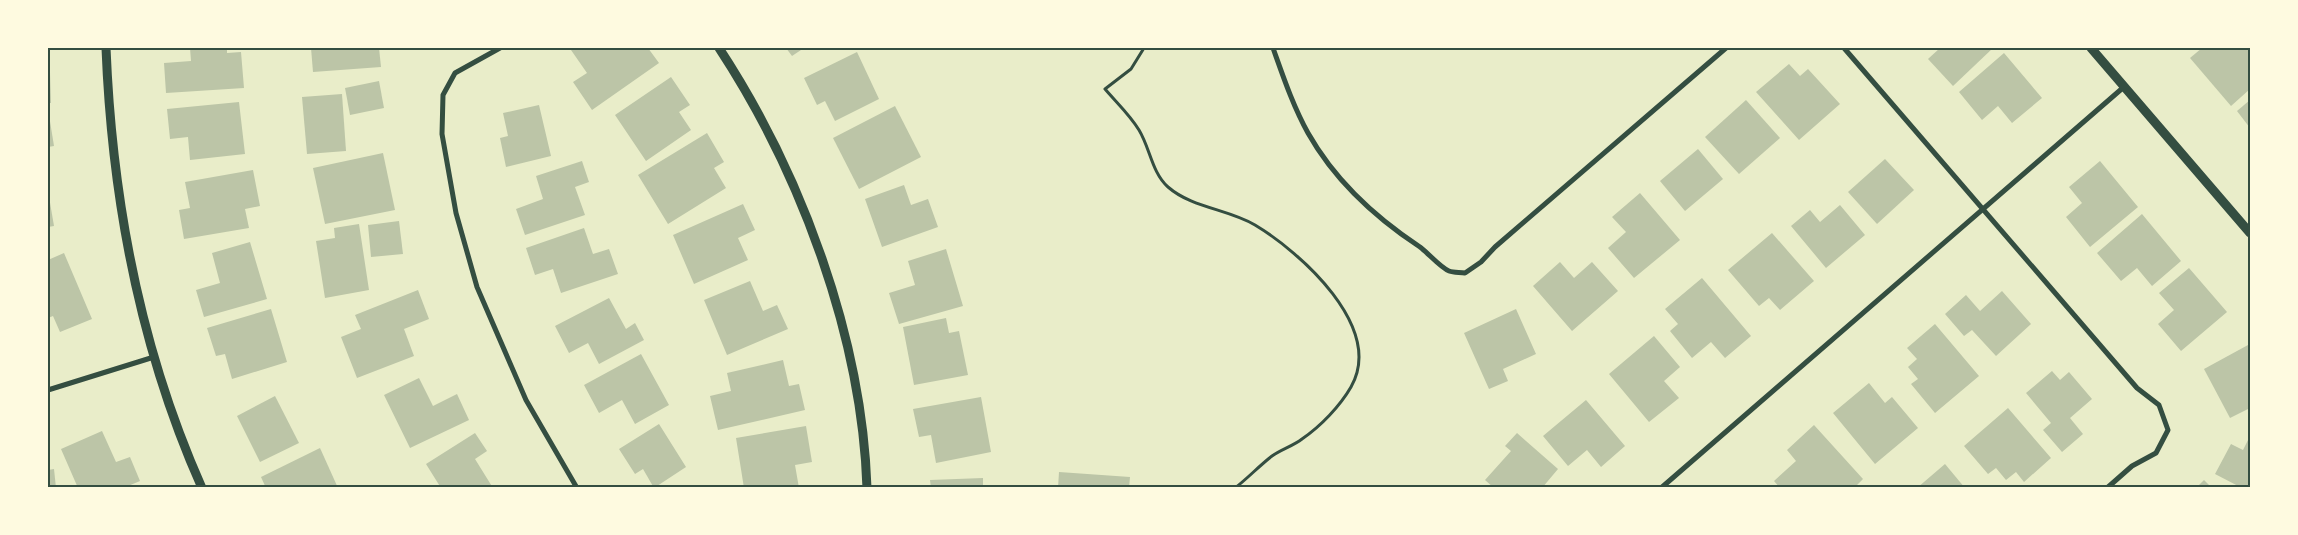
<svg xmlns="http://www.w3.org/2000/svg" width="2298" height="535" font-family="'Nunito Sans',sans-serif">
	<style>
		.building { fill: #bcc5a7 }
		.lines { fill: none; stroke-linecap: round; stroke-linejoin: round }
		.path { stroke: #344e41; stroke-width: 3 }
		.minor { stroke: #344e41; stroke-width: 5 }
		.tertiary { stroke: #344e41; stroke-width: 9 }
		.neatline { fill: none; stroke: #344e41; stroke-width: 2 }
	</style>
	<rect width="100%" height="100%" fill="#e9edc9"/>
	<g class="building">
		<path d="M190,48H227V53L241,52L244,88L166,93L164,63L191,61Z"/>
		<path d="M311,48H379L381,67L313,72Z"/>
		<path d="M575,48H648L659,63L592,110L573,82L587,73L571,50Z"/>
		<path d="M786,48H804L792,56Z"/>
		<path d="M1940,48H1993L1953,86L1928,59Z"/>
		<path d="M2202,48H2250V89L2231,106L2190,58Z"/>
		<path d="M857,52L879,99L835,121L825,101L817,105L804,78Z"/>
		<path d="M2004,53L2042,98L2012,123L1998,106L1982,120L1959,92Z"/>
		<path d="M1789,64L1800,76L1808,69L1840,104L1799,140L1756,92Z"/>
		<path d="M48,73H50L51,103H48Z"/>
		<path d="M671,77L690,105L679,112L691,130L646,161L615,115Z"/>
		<path d="M379,81L384,108L350,115L345,88Z"/>
		<path d="M342,94L346,151L307,154L302,97Z"/>
		<path d="M1746,100L1780,138L1739,174L1705,137Z"/>
		<path d="M2250,100V128L2237,111Z"/>
		<path d="M239,102L245,154L190,160L188,137L170,139L167,109Z"/>
		<path d="M539,105L551,156L506,167L500,138L508,136L503,113Z"/>
		<path d="M895,106L921,157L859,189L833,138Z"/>
		<path d="M48,109L54,146L48,147Z"/>
		<path d="M707,133L724,162L714,168L726,188L668,224L638,175Z"/>
		<path d="M1698,149L1723,179L1685,211L1660,181Z"/>
		<path d="M383,153L395,210L325,224L313,168Z"/>
		<path d="M1885,159L1914,190L1877,224L1848,192Z"/>
		<path d="M582,161L589,182L575,187L585,215L525,235L516,209L543,199L536,176Z"/>
		<path d="M2100,161L2138,207L2090,247L2066,217L2082,203L2069,187Z"/>
		<path d="M253,170L260,206L245,209L249,228L184,239L179,210L190,208L185,182Z"/>
		<path d="M904,185L911,205L928,199L938,227L882,247L865,199Z"/>
		<path d="M48,191L54,226L48,227Z"/>
		<path d="M1640,193L1680,240L1634,278L1608,248L1626,232L1612,217Z"/>
		<path d="M743,204L755,230L738,238L748,260L694,284L673,235Z"/>
		<path d="M1840,205L1865,235L1826,268L1791,226L1810,210L1820,222Z"/>
		<path d="M2142,214L2181,261L2152,286L2137,268L2121,281L2097,253Z"/>
		<path d="M399,221L403,254L371,257L368,225Z"/>
		<path d="M359,224L369,290L325,298L316,241L335,238L334,228Z"/>
		<path d="M584,228L593,254L609,249L618,274L561,293L553,269L535,275L526,248Z"/>
		<path d="M1772,233L1814,281L1780,310L1769,298L1759,306L1728,270Z"/>
		<path d="M250,242L267,299L204,317L196,290L220,283L212,253Z"/>
		<path d="M946,249L963,306L899,324L889,293L915,285L908,261Z"/>
		<path d="M64,253L92,319L60,332L53,316L48,318V260Z"/>
		<path d="M1560,262L1574,278L1592,262L1618,291L1572,331L1533,286Z"/>
		<path d="M2189,268L2227,312L2181,351L2158,324L2174,310L2159,293Z"/>
		<path d="M1702,278L1751,336L1725,358L1711,342L1692,358L1670,331L1678,324L1665,309Z"/>
		<path d="M750,281L763,311L777,305L788,329L727,355L704,300Z"/>
		<path d="M418,290L429,319L404,329L414,356L357,378L341,337L361,329L355,315Z"/>
		<path d="M2002,291L2031,324L1996,356L1972,330L1964,336L1945,314L1966,295L1980,311Z"/>
		<path d="M609,298L626,329L635,323L644,340L599,364L588,343L569,353L555,326Z"/>
		<path d="M271,309L287,362L232,379L225,354L216,356L207,328Z"/>
		<path d="M1516,309L1536,354L1503,369L1508,381L1489,389L1464,333Z"/>
		<path d="M946,318L949,333L959,331L968,375L914,385L903,327Z"/>
		<path d="M1935,324L1979,376L1935,413L1911,384L1918,379L1908,367L1917,359L1907,348Z"/>
		<path d="M1654,336L1680,367L1664,381L1679,398L1649,422L1609,374Z"/>
		<path d="M2248,345L2250,349V408L2230,418L2204,369Z"/>
		<path d="M641,354L669,405L635,424L622,400L599,413L584,385Z"/>
		<path d="M783,360L789,386L799,384L805,410L718,430L710,396L731,391L727,373Z"/>
		<path d="M2052,371L2060,380L2069,372L2092,399L2070,418L2083,434L2062,452L2043,430L2051,423L2026,393Z"/>
		<path d="M419,378L433,406L457,394L469,420L410,448L384,395Z"/>
		<path d="M1869,383L1885,403L1892,397L1918,428L1875,464L1833,413Z"/>
		<path d="M275,396L299,443L260,462L237,416Z"/>
		<path d="M981,397L991,452L936,463L931,435L919,437L913,409Z"/>
		<path d="M1586,400L1625,446L1601,467L1587,450L1568,466L1543,436Z"/>
		<path d="M2008,408L2051,458L2024,482L2016,472L2006,480L1996,468L1988,474L1964,446Z"/>
		<path d="M659,424L686,467L654,488L643,469L635,474L619,449Z"/>
		<path d="M1814,425L1863,479L1854,488H1780L1774,481L1796,461L1787,450Z"/>
		<path d="M806,426L812,462L795,465L799,488H744L736,438Z"/>
		<path d="M102,431L116,462L130,457L140,481L128,486L129,488H78L61,449Z"/>
		<path d="M475,433L487,451L475,459L493,488H441L426,464Z"/>
		<path d="M1517,433L1558,469L1542,488H1494L1485,480L1511,451L1505,446Z"/>
		<path d="M2249,438L2250,488H2242L2215,474L2231,444L2243,450Z"/>
		<path d="M320,448L338,488H266L261,477Z"/>
		<path d="M1945,464L1965,488H1917Z"/>
		<path d="M54,469L56,488H48V470Z"/>
		<path d="M1059,472L1130,477L1129,488H1058Z"/>
		<path d="M983,478V488H931L930,480Z"/>
		<path d="M2204,480L2212,488H2196Z"/>
	</g>
	<g class="lines">
		<path class="path" d="M1144,48L1131,69L1105,89C1116,102 1130,115 1139,130C1150,148 1152,173 1168,187C1192,208 1228,209 1255,225C1300,252 1385,327 1351,387C1340,406 1321,426 1302,439C1293,446 1282,449 1272,456C1259,466 1248,478 1235,488"/>
		<g class="minor">
			<path d="M500,48L455,73L443,95L442,134L456,213L477,287L526,400L577,488"/>
			<path d="M1273,48C1283,76 1293,106 1308,133C1334,179 1376,218 1420,247C1428,253 1441,268 1449,271C1454,273 1460,272 1465,273L1481,262L1495,247L1726,48"/>
			<path d="M1844,48L2137,388L2159,405L2168,430L2156,453L2132,466L2107,488"/>
			<path d="M48,390L154,357"/>
			<path d="M1661,488L2125,86"/>
		</g>
		<g class="tertiary">
			<path d="M106,48C112,198 140,349 202,488"/>
			<path d="M719,48C801,173 862,337 867,488"/>
			<path d="M2091,48L2250,233"/>
		</g>
	</g>
	<rect width="2298" height="535" fill="none" stroke="#fefae0" stroke-width="98"/>
	<rect x="49" y="49" width="2200" height="437" class="neatline"/>
</svg>
